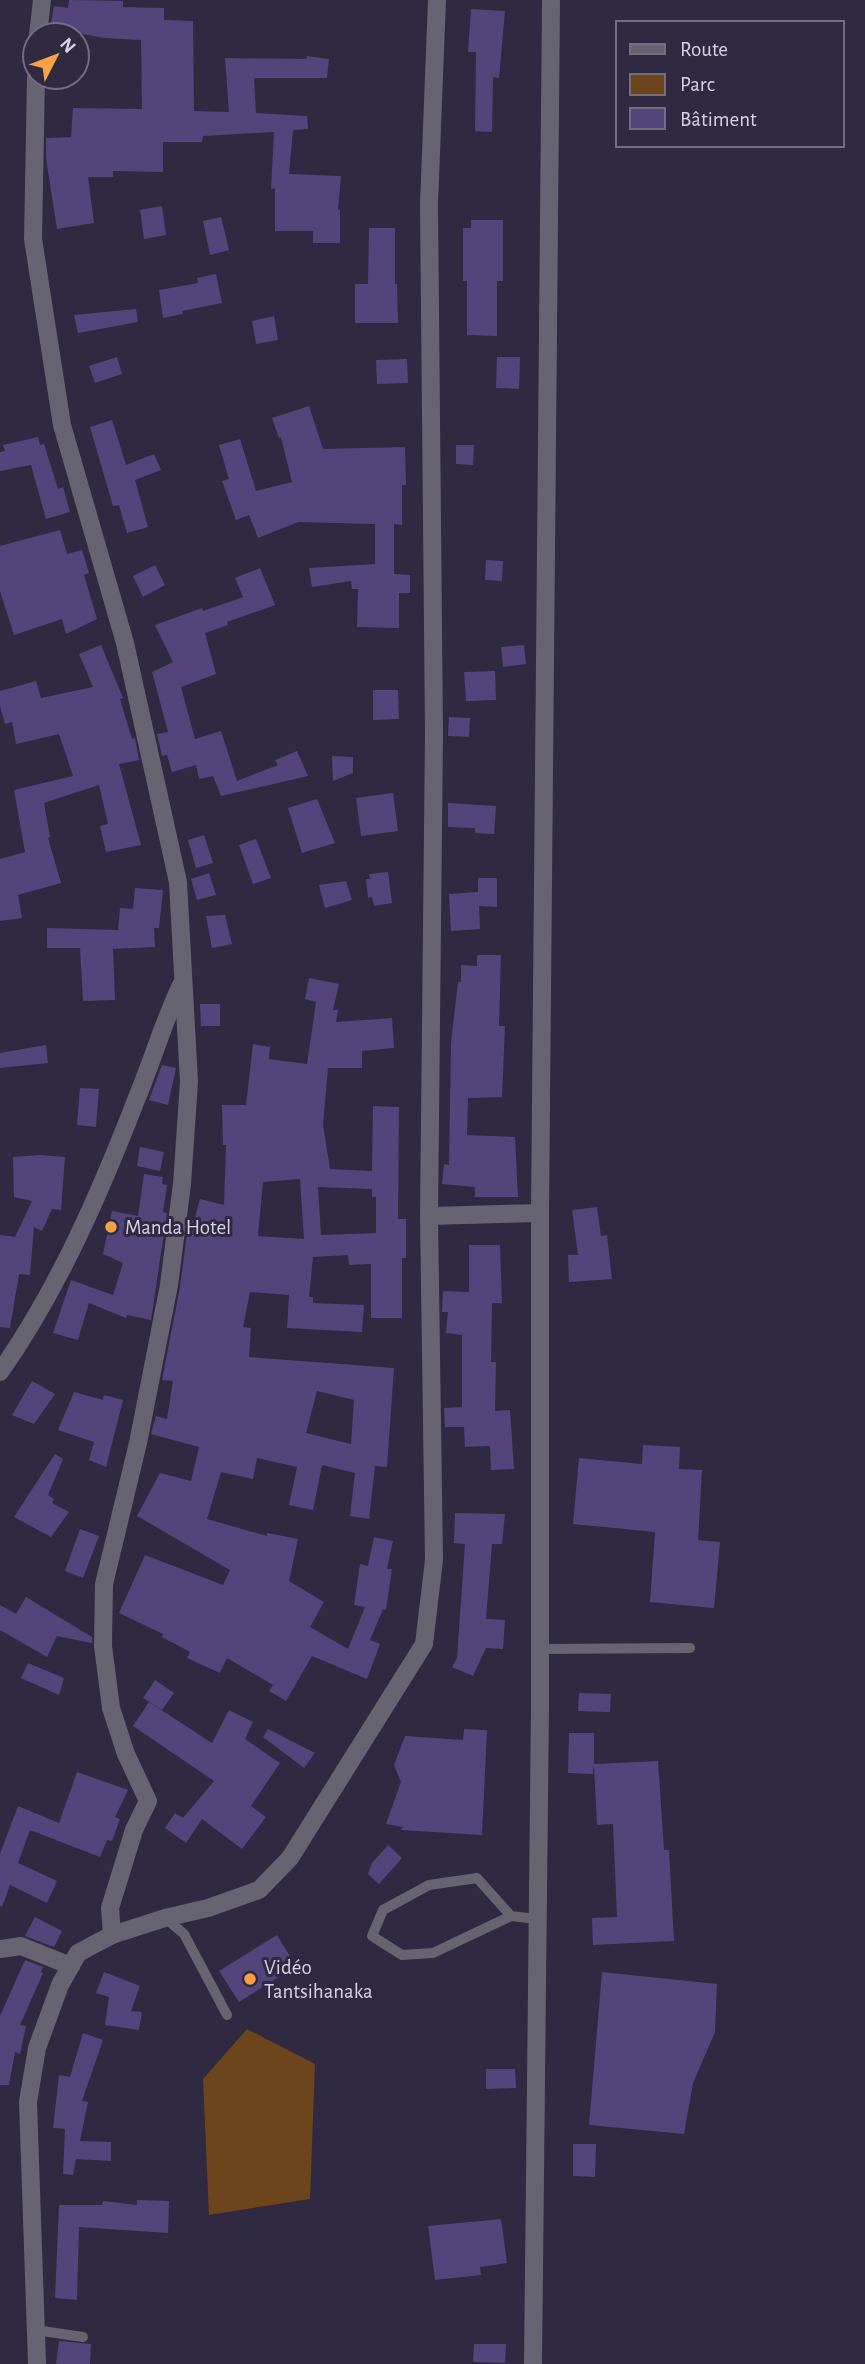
<svg xmlns="http://www.w3.org/2000/svg" width="865" height="2364" font-family="'Alegreya Sans',sans-serif">
	<style>
		.green { fill: #6d451c }
		.building { fill: #53457b; fill-rule: evenodd }
		.lines { fill: none; stroke-linecap: round; stroke-linejoin: round }
		.service { stroke: #676471; stroke-width: 10 }
		.minor { stroke: #676471; stroke-width: 18 }
		.poi-dot { fill: #f7a149; stroke: #2f2942; stroke-width: 2.5 }
		.labels { text-anchor: middle; stroke-width: 6; stroke-linejoin: round; paint-order: stroke }
		.poi-label { font-size: 21px; fill: #d6d3e3; stroke: #2f2942; text-anchor: start }
	</style>
	<rect width="100%" height="100%" fill="#2f2942"/>
	<path class="green" d="M247,2029L315,2064L310,2199L209,2215L203,2079Z"/>
	<g class="building">
		<path d="M69,0L123,1V7L164,8V20L193,21L194,111L229,112L225,58L306,59L307,56L329,59L327,78H254L256,113L307,116L308,129L293,130L289,174L341,176L338,210H340V243H313V231H275V188L271,189L274,132L203,136L202,142H163V172L113,171V177H88L94,223L57,229L46,158V138L71,137L73,108L142,109L141,40L104,38L50,28L54,6L68,8Z"/>
		<path d="M471,9L505,11L499,78L493,77L492,132L475,131L476,52H468Z"/>
		<path d="M162,206L166,235L144,239L140,210Z"/>
		<path d="M221,217L229,250L210,255L203,221Z"/>
		<path d="M471,220H503V281H497V336L467,335V281H463V228H471Z"/>
		<path d="M369,228H395V284H397L398,323H355V284H368Z"/>
		<path d="M216,274L222,303L182,311L183,314L163,318L159,290L198,283L197,278Z"/>
		<path d="M136,309L138,322L78,333L74,315Z"/>
		<path d="M274,316L278,340L256,344L252,321Z"/>
		<path d="M117,357L122,374L95,383L89,366Z"/>
		<path d="M497,357H520L519,389L496,388Z"/>
		<path d="M407,359L408,383L377,384L376,360Z"/>
		<path d="M309,406L323,449L405,447L406,485H402V525L394,524V574L410,575V593H399V628L357,627L358,589H352L351,581L312,587L309,568L375,564V524L298,522L258,538L249,515L236,520L222,481L229,479L219,445L240,439L256,491L292,482L281,437L279,438L272,418Z"/>
		<path d="M112,420L126,465L154,454L161,470L135,480L148,527L127,533L119,505L113,506L90,427Z"/>
		<path d="M38,437L40,445L44,444L58,489L63,487L70,512L46,519L31,465L0,471V452L5,451L3,445Z"/>
		<path d="M456,445H474L473,465L456,464Z"/>
		<path d="M60,530L67,554L82,550L89,573L84,575L97,619L66,634L62,619L14,635L0,591V546Z"/>
		<path d="M486,560L503,561L502,581L485,580Z"/>
		<path d="M155,565L165,585L143,597L133,576Z"/>
		<path d="M260,568L275,605L227,622L228,625L205,633L216,674L181,687L195,739L221,731L237,781L278,765L275,760L297,751L308,776L221,796L213,776L199,779L196,765L172,772L167,755L162,756L157,734L168,732L152,672L173,662L155,625L202,608L203,611L243,597L235,578Z"/>
		<path d="M101,645L123,698L120,699L132,739L135,738L139,760L119,764L141,845L106,852L100,826L108,824L99,785L44,803L50,837L48,838L61,883L18,895L22,918L0,921V859L25,852L14,790L73,776L59,734L16,744L12,722L5,724L0,706V691L36,681L41,698L93,687L79,654Z"/>
		<path d="M524,645L526,664L503,667L501,647Z"/>
		<path d="M495,671L496,700L466,701L464,672Z"/>
		<path d="M373,690H398L399,719L373,720Z"/>
		<path d="M449,717L470,718L469,737L448,736Z"/>
		<path d="M332,756L353,757V773L333,781Z"/>
		<path d="M393,793L398,831L361,836L356,798Z"/>
		<path d="M317,799L335,843L302,853L288,808Z"/>
		<path d="M448,803L496,806L494,834L475,833V828L448,827Z"/>
		<path d="M204,835L213,863L196,868L188,840Z"/>
		<path d="M256,839L271,878L253,884L239,845Z"/>
		<path d="M388,872L392,903L374,906L372,897L368,898L366,879H370L369,874Z"/>
		<path d="M209,873L216,895L197,900L191,879Z"/>
		<path d="M478,878H497V907L479,906L480,929L451,931L449,894L478,892Z"/>
		<path d="M346,881L352,900L325,908L319,885Z"/>
		<path d="M135,888L163,890L159,928H154L155,947L113,949L115,1000L83,1001L80,948H47V928L118,930L120,908L133,909Z"/>
		<path d="M225,915L232,944L212,948L206,916Z"/>
		<path d="M477,955H501L499,1026H505L502,1097L468,1098L467,1135L515,1137L518,1197H475V1187L442,1184L444,1164L449,1165L451,1043L458,982H461V965L477,966Z"/>
		<path d="M309,978L339,984L333,1010H338L336,1022L392,1018L394,1048L362,1051V1068H328L323,1125L330,1169L372,1171L373,1106L399,1107L398,1219H406V1258H402V1318H371V1264L349,1265L348,1255L313,1257L309,1297H313V1303L364,1305L362,1332L287,1328L289,1295L250,1292L243,1327L251,1328L249,1357L394,1368L387,1467L375,1466L369,1519L350,1516L355,1473L322,1465L313,1510L289,1505L297,1467L257,1458L253,1479L221,1472L207,1519L267,1536V1533L298,1539L289,1581L324,1602L310,1627L348,1649L365,1607L354,1605L360,1564L368,1566L374,1537L393,1541L387,1569H392L386,1610L383,1609L370,1640L380,1644L367,1679L312,1656L286,1701L269,1691L273,1685L227,1658L220,1673L187,1658L190,1652L162,1637L163,1634L119,1613L145,1555L223,1585L230,1570L137,1516L160,1473L191,1481L199,1447L151,1434L156,1416L167,1419L173,1381L162,1380L180,1287L189,1219L194,1221L200,1199L224,1205L226,1145H223L222,1105H246L253,1044L270,1047L269,1059L307,1064L316,1002L305,999ZM300,1179L304,1239L258,1236L263,1182ZM318,1187L372,1189V1197H376V1233L321,1235ZM317,1391L354,1400L351,1444L306,1433Z"/>
		<path d="M200,1004H220V1026H201Z"/>
		<path d="M46,1045L48,1063L0,1068V1053Z"/>
		<path d="M162,1065L176,1068L168,1105L149,1100Z"/>
		<path d="M80,1088L99,1089L96,1127L77,1125Z"/>
		<path d="M140,1147L164,1152L160,1171L137,1166Z"/>
		<path d="M40,1155L65,1157L61,1210L52,1209L42,1231L34,1227L30,1275L19,1274L10,1328L0,1327V1235L15,1237L32,1201L14,1197L13,1157Z"/>
		<path d="M144,1174L163,1177L162,1184L167,1185L163,1212L167,1213L151,1320L127,1315L126,1318L89,1303L78,1340L53,1333L71,1280L113,1295L123,1263L103,1254L112,1211L138,1216Z"/>
		<path d="M597,1207L601,1236L607,1235L612,1279L569,1282L568,1255H578L572,1210Z"/>
		<path d="M469,1245H500L502,1303H492L491,1362H496L495,1411L510,1410L514,1469L491,1470L490,1446L465,1447L464,1427H445L444,1408L462,1407V1335L446,1333L448,1312H442L443,1291L469,1292Z"/>
		<path d="M32,1381L55,1394L34,1424L12,1415Z"/>
		<path d="M74,1392L103,1400L104,1395L123,1400L106,1467L89,1460L94,1442L58,1430Z"/>
		<path d="M643,1445L680,1447L679,1469L702,1470L698,1540L720,1542L714,1608L650,1602L655,1532L573,1524L579,1458L642,1464Z"/>
		<path d="M55,1454L63,1459L48,1495L54,1499L52,1503L69,1512L51,1537L14,1517Z"/>
		<path d="M455,1513L505,1514L502,1544H492L486,1619L505,1620L503,1649L486,1648L473,1676L452,1667L457,1658L465,1544L454,1543Z"/>
		<path d="M80,1529L99,1536L83,1578L65,1571Z"/>
		<path d="M26,1597L92,1637V1643L57,1636L47,1657L0,1630V1605L16,1614Z"/>
		<path d="M28,1663L64,1678L59,1695L21,1678Z"/>
		<path d="M155,1680L174,1693L162,1710L143,1698Z"/>
		<path d="M579,1693L611,1694L610,1712L578,1711Z"/>
		<path d="M149,1702L212,1743L229,1710L253,1722L245,1739L280,1763L251,1806L266,1817L242,1849L202,1819L186,1843L165,1828L175,1813L183,1818L214,1781L133,1726Z"/>
		<path d="M268,1729L315,1753L304,1768L263,1737Z"/>
		<path d="M464,1729L487,1730L482,1835L401,1830L403,1827L386,1824L401,1782L394,1765L405,1736L463,1740Z"/>
		<path d="M569,1733H594V1764L658,1761L664,1850H669L674,1941L593,1945L592,1918L617,1917L613,1824L597,1825L594,1765L593,1774L568,1773Z"/>
		<path d="M77,1772L128,1790L115,1817L120,1819L112,1841L107,1840L100,1857L30,1830L18,1863L57,1881L47,1903L10,1885L2,1907L0,1906V1854L18,1806L59,1823Z"/>
		<path d="M388,1845L402,1858L379,1884L368,1874L372,1863Z"/>
		<path d="M35,1917L62,1931L54,1947L25,1936Z"/>
		<path d="M277,1935L296,1966L239,2002L219,1971Z"/>
		<path d="M25,1960L43,1967L41,1972L43,1973L20,2025L26,2026L20,2054L15,2052L9,2085H0V2016Z"/>
		<path d="M104,1972L140,1986L131,2011L142,2012L139,2030L105,2025L109,1997L96,1993Z"/>
		<path d="M602,1972L717,1984L715,2032L693,2083L684,2134L589,2125Z"/>
		<path d="M83,2033L103,2040L82,2101L88,2102L80,2141L111,2142V2161L76,2159L73,2175L63,2174L65,2129L53,2128L59,2075L70,2077Z"/>
		<path d="M486,2069H515L516,2088L486,2089Z"/>
		<path d="M573,2144H596L595,2177L573,2176Z"/>
		<path d="M137,2200L169,2201L168,2233L79,2227L77,2300L55,2298L59,2205H102L103,2201L137,2205Z"/>
		<path d="M501,2219L507,2263L480,2267L481,2275L435,2280L428,2226Z"/>
		<path d="M59,2341L91,2344L90,2364H56Z"/>
		<path d="M474,2344H506L505,2363L473,2362Z"/>
	</g>
	<g class="lines">
		<g class="service">
			<path d="M540,1649L690,1648"/>
			<path d="M511,1916L477,1878L429,1885L383,1910L372,1936L402,1955L433,1953L511,1916L537,1919"/>
			<path d="M165,1918L184,1934L227,2015"/>
			<path d="M35,2330L83,2337"/>
		</g>
		<g class="minor">
			<path d="M38,35L42,0"/>
			<path d="M36,77L33,239L62,425L125,643L178,882L189,1082L182,1184L169,1285L138,1443L104,1584L103,1646L111,1708L126,1754L148,1801L134,1830L110,1908L112,1935"/>
			<path d="M429,1216L540,1213"/>
			<path d="M0,1372C58,1290 100,1193 136,1100C152,1062 163,1023 181,985"/>
			<path d="M0,1949L21,1946L71,1966"/>
			<path d="M37,2364L28,2102L37,2048L60,1985L78,1953L112,1935L165,1918L208,1908L259,1890L290,1858L424,1644L434,1560L429,1216L434,733L429,204L437,0"/>
			<path d="M533,2364L540,1704V1213L551,0"/>
		</g>
	</g>
	<g class="poi-dot">
		<circle cx="111" cy="1227" r="7"/>
		<circle cx="250" cy="1979" r="7"/>
	</g>
	<g class="labels">
		<g class="poi-label">
			<text x="125" y="1234">Manda Hotel</text>
			<text x="264" y="1974">Vidéo<tspan x="264" dy="24">Tantsihanaka</tspan></text>
		</g>
	</g>
	<rect x="616" y="21" width="228" height="126" fill="#2f2942" stroke="#726d82" stroke-width="2"/>
	<rect x="630" y="44" width="35" height="10" fill="#676471" stroke="#726d82" stroke-width="2"/>
	<text x="680" y="56" font-size="21" fill="#d6d3e3">Route</text>
	<rect x="630" y="74" width="35" height="21" fill="#6d451c" stroke="#726d82" stroke-width="2"/>
	<text x="680" y="91" font-size="21" fill="#d6d3e3">Parc</text>
	<rect x="630" y="108" width="35" height="21" fill="#53457b" stroke="#726d82" stroke-width="2"/>
	<text x="680" y="126" font-size="21" fill="#d6d3e3">Bâtiment</text>
	<g transform="translate(56 56) rotate(48)"><circle r="33" fill="#2f2942" stroke="#726d82" stroke-width="2"/>
	<path d="M0-5L12 26L0 18L-12 26Z" fill="#f7a149"/>
	<text y="-10" font-size="19" font-weight="bold" text-anchor="middle" fill="#d6d3e3">N</text>
	</g>
</svg>
